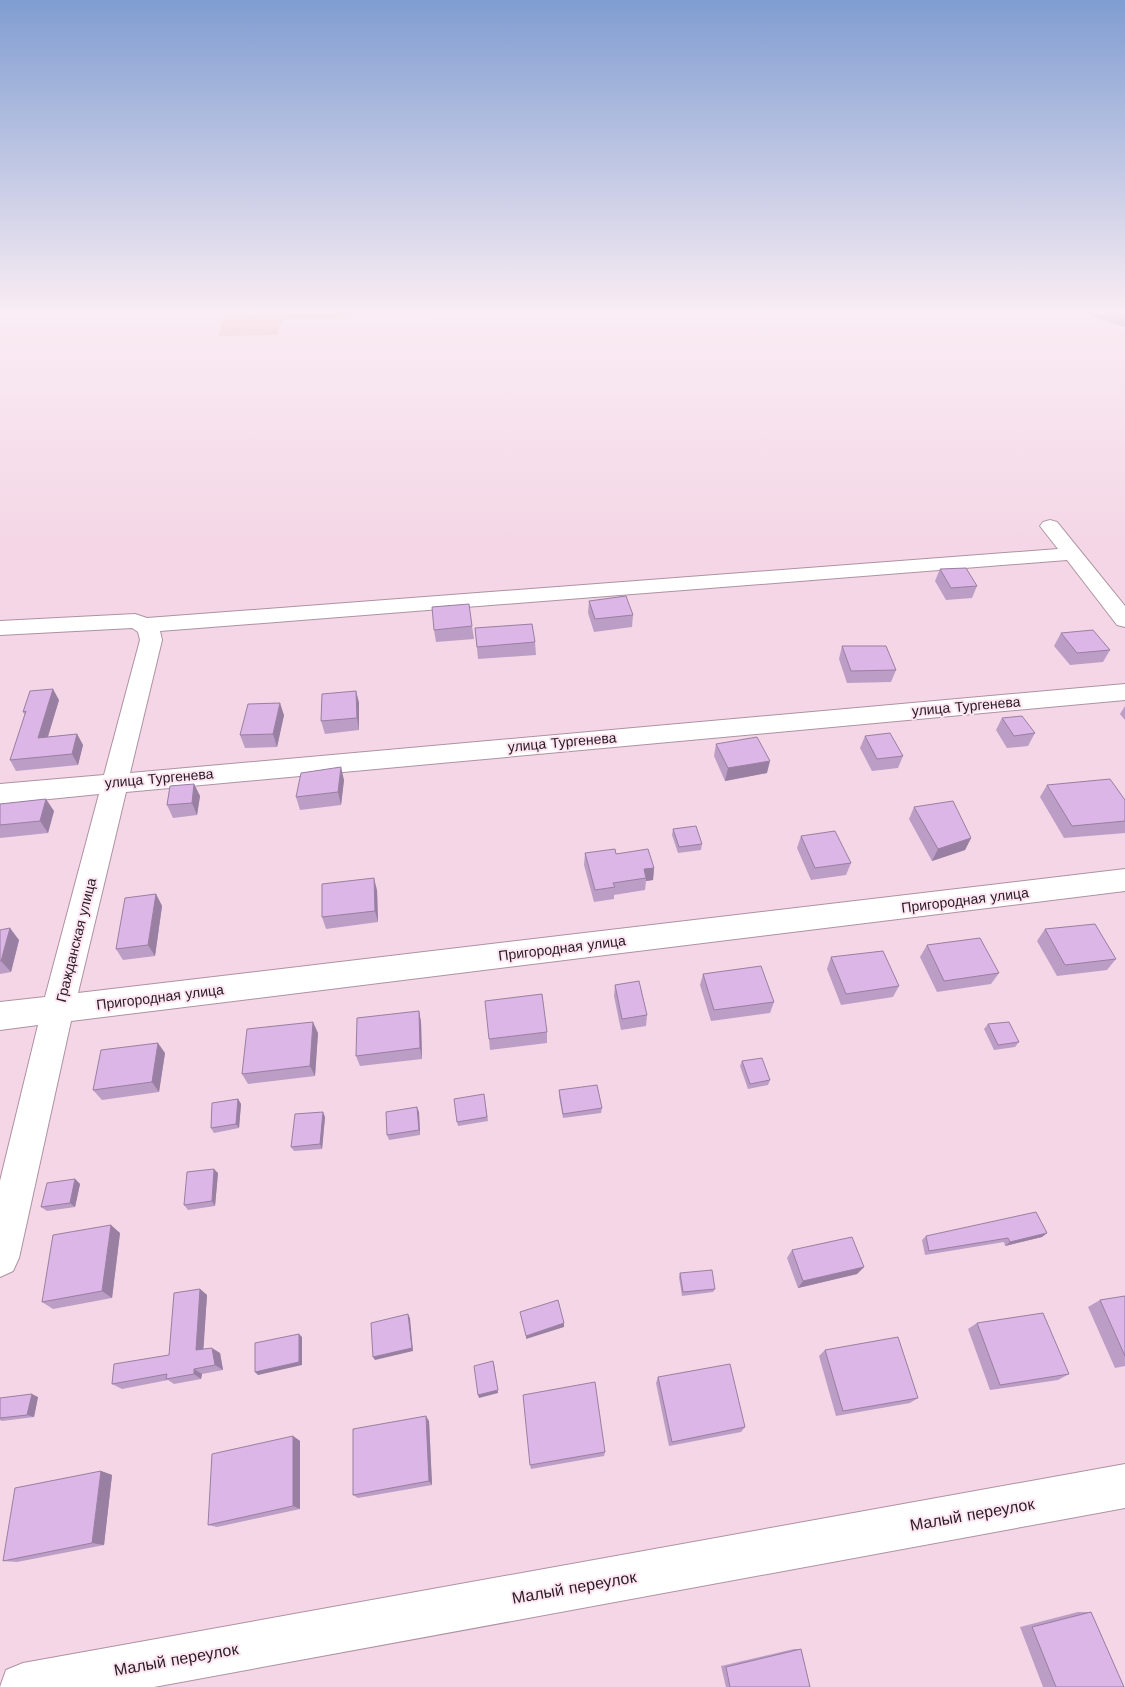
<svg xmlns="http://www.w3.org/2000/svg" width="1125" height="1687" font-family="'Work Sans',sans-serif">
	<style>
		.green { fill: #d9a393 }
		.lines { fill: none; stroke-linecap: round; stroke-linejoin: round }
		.river { fill: #847bae; fill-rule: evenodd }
		.minor-casing { stroke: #ae92a1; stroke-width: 2 }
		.minor { fill: #fff; fill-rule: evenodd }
		.wall { fill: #bc9dc6 }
		.shaded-wall { fill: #997fa1 }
		.building { fill: #dbb6e6; stroke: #997fa1 }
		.labels { text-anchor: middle; stroke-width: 4; stroke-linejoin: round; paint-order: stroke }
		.street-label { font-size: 14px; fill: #271c22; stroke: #fee5f2 }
		.near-street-label { font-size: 16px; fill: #271c22; stroke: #fee5f2 }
	</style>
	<rect width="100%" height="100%" fill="#f4d6e6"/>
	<path class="green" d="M226,312H487L283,319L277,335L218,336Z"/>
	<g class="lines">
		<path class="river" d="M1090,312H1125V327L1093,317Z"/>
		<defs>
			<g id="minor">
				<path d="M1050,520L1057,522L1125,606V627L1117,625L1067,560L160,631L162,640L130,773L1125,684V700L126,792L78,993L1125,869V891L71,1021L19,1258L13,1271L0,1277V1181L38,1025L0,1030V1002L45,997L99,794L0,804V784L104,775L140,640L138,632L132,628L0,635V621L135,614L147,618L1058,549L1040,526L1043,522Z"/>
				<path d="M1125,1464V1508L154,1687H0L6,1670L23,1663Z"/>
			</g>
		</defs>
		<use href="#minor" class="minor-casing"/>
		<use href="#minor" class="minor"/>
	</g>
	<g class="wall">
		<path d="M940,569L977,586L972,598L946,600L935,581Z"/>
		<path d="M589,601L633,615L632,627L594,632L588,613Z"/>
		<path d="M472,626L474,639L436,642L434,630Z"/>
		<path d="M475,628L535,642L536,655L478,659Z"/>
		<path d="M1061,633L1110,650L1103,662L1070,665L1054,646Z"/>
		<path d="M842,646L896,670L891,682L847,683L839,659Z"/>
		<path d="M356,691L359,703V730L325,734L321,721Z"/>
		<path d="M59,700L48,737L77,734L83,745L78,765L16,771L10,760L25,715L23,712Z"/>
		<path d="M1125,706V720L1120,714Z"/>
		<path d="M284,715L277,747L245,748L240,735Z"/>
		<path d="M1002,718L1035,733L1028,746L1007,748L996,730Z"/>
		<path d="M865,736L903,756L898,768L872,771L860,748Z"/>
		<path d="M716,744L767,773L725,781L714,756Z"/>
		<path d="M344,780L341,805L300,810L296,797Z"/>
		<path d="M194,784L200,796L197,815L173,818L167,805Z"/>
		<path d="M1047,785L1125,800V833L1064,838L1040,797Z"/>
		<path d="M0,804L54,811L48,833L0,838Z"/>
		<path d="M914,807L971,838L965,850L932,861L909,819Z"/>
		<path d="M673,829L702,844L701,850L678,853L672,835Z"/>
		<path d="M801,836L851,863L846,875L811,880L797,848Z"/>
		<path d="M585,853L616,854L654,868L653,880L646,881L645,890L614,895V899L594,902L584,865Z"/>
		<path d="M377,890L378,922L326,929L322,917Z"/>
		<path d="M156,894L162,906L155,956L123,960L116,949Z"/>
		<path d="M1045,929L1116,959L1107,970L1057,976L1037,941Z"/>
		<path d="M0,930L19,940L11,972L0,974Z"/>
		<path d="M927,945L999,973L991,984L937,992L920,957Z"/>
		<path d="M831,957L899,986L893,997L841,1005L827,969Z"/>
		<path d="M703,974L774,1002L770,1013L711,1021L700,985Z"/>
		<path d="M615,985L647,1015L646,1026L621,1030L614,996Z"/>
		<path d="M419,1011L421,1022L422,1059L360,1066L356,1056Z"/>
		<path d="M988,1024L1019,1042L1015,1047L994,1050L984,1029Z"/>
		<path d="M547,1032V1043L490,1050L489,1039Z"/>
		<path d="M318,1033L315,1076L248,1084L242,1074Z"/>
		<path d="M165,1053L159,1092L102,1100L93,1090Z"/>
		<path d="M742,1061L770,1080L768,1085L748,1089L740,1066Z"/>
		<path d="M559,1090L602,1108L601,1113L563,1118L559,1096Z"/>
		<path d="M484,1094L488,1121L458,1126L457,1122Z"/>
		<path d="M238,1099L241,1104L239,1128L214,1133L211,1128Z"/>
		<path d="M419,1112L420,1135L389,1140L387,1135Z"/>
		<path d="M325,1117L322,1149L294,1151L291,1147Z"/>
		<path d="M218,1173L215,1206L188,1210L184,1205Z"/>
		<path d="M75,1179L80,1184L75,1207L47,1211L41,1207Z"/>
		<path d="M120,1233L112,1298L53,1309L42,1302Z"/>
		<path d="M1047,1233L1042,1237L1005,1246L1004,1242L925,1255L922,1240L926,1236Z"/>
		<path d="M792,1250L864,1267L857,1274L798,1288L787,1258Z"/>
		<path d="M680,1273L715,1289L713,1292L682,1296L679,1277Z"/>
		<path d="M200,1289L207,1295L203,1349L220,1353L223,1370L202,1374L201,1379L174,1384L168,1380L122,1389L112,1384L169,1355Z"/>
		<path d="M1125,1296V1366L1115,1368L1088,1307L1100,1300Z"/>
		<path d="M977,1323L1069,1374L1058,1380L990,1390L968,1329Z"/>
		<path d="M825,1350L918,1398L910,1403L836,1416L819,1356Z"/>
		<path d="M658,1377L745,1427L741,1432L669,1446L656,1383Z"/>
		<path d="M38,1397L34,1417L2,1421L0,1420V1399Z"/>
		<path d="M429,1421L432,1485L358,1498L353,1495Z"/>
		<path d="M293,1436L300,1441V1509L217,1527L208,1525Z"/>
		<path d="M605,1452L604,1456L531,1469L530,1465Z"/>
		<path d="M101,1471L112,1475L104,1545L17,1562L3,1561Z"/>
		<path d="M1078,1612H1091L1124,1687H1043L1020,1627Z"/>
		<path d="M794,1649H801L810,1687H726L721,1666Z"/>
	</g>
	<g class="shaded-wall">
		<path d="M53,689L59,700L44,749L38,738Z"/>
		<path d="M356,691L359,703V730L357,718Z"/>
		<path d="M280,703L284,715L277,747L273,734Z"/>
		<path d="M77,734L83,745L78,765L72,754Z"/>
		<path d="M770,761L767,773L725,781L728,768Z"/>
		<path d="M341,767L344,780L341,805L338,792Z"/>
		<path d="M194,784L200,796L197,815L192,803Z"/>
		<path d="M46,799L54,811L48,833L40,821Z"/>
		<path d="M971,838L965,850L932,861L938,849Z"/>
		<path d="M654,868L653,880L646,881V878L644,869Z"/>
		<path d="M374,878L377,890L378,922L375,911Z"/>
		<path d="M156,894L162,906L155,956L148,945Z"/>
		<path d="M10,928L19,940L11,972L1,961Z"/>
		<path d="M419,1011L421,1022L422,1059L420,1048Z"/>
		<path d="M313,1022L318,1033L315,1076L310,1066Z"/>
		<path d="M158,1043L165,1053L159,1092L152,1082Z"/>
		<path d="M238,1099L241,1104L239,1128L236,1124Z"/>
		<path d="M417,1107L419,1112L420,1135L419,1130Z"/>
		<path d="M323,1112L325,1117L322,1149L320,1144Z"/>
		<path d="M214,1169L218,1173L215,1206L212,1201Z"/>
		<path d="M75,1179L80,1184L75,1207L70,1203Z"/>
		<path d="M111,1225L120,1233L112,1298L102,1291Z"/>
		<path d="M1047,1233L1042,1237L1005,1246L1010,1242Z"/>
		<path d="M864,1267L857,1274L798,1288L803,1281Z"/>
		<path d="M200,1289L207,1295L203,1356L196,1350Z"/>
		<path d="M408,1314L410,1318L413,1351L375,1360L373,1357Z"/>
		<path d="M564,1323V1327L526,1339V1336Z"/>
		<path d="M299,1334L302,1337V1365L258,1375L255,1372Z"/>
		<path d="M212,1348L220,1353L223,1370L215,1365Z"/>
		<path d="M494,1364L498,1393L479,1398L478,1395Z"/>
		<path d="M194,1369L202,1374L201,1379L194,1374Z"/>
		<path d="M32,1394L38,1397L34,1417L27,1415Z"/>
		<path d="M426,1416L429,1421L432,1485L429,1481Z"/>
		<path d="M293,1436L300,1441V1509L293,1506Z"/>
		<path d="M101,1471L112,1475L104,1545L92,1543Z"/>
	</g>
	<g class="building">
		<path d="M966,568L977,586L951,588L940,569Z"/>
		<path d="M626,596L633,615L595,619L589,601Z"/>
		<path d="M469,604L472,626L434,630L432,607Z"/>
		<path d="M532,624L535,642L477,647L475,628Z"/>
		<path d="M1093,630L1110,650L1077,653L1061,633Z"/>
		<path d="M842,646H886L896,670L851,671Z"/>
		<path d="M53,689L38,738L77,734L72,754L10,760L26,711L23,712L30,691Z"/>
		<path d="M356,691L357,718L321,721L322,694Z"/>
		<path d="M280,703L273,734L240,735L248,704Z"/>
		<path d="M1022,716L1035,733L1014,736L1002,718Z"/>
		<path d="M890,733L903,756L877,759L865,736Z"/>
		<path d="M757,737L770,761L728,768L716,744Z"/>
		<path d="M341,767L338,792L296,797L301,773Z"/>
		<path d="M1110,779L1125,800V821L1072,826L1047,785Z"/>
		<path d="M194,784L192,803L167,805L170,786Z"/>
		<path d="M46,799L40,821L0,825V804Z"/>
		<path d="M953,801L971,838L938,849L914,807Z"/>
		<path d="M696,826L702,844L679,847L673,829Z"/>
		<path d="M835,831L851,863L815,868L801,836Z"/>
		<path d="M615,849L616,854L648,849L654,868L644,869L646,878L613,883L615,887L595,890L585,853Z"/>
		<path d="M374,878L375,911L322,917V884Z"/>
		<path d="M156,894L148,945L116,949L125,898Z"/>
		<path d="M1095,924L1116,959L1065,965L1045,929Z"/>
		<path d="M10,928L1,961H0V930Z"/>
		<path d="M980,938L999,973L944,981L927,945Z"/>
		<path d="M883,951L899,986L846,994L831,957Z"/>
		<path d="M761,966L774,1002L714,1010L703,974Z"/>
		<path d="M639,981L647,1015L622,1019L615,985Z"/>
		<path d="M542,994L547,1032L489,1039L485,1001Z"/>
		<path d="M419,1011L420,1048L356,1056L357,1018Z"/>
		<path d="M313,1022L310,1066L242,1074L247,1029Z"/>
		<path d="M1009,1022L1019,1042L998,1045L988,1024Z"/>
		<path d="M158,1043L152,1082L93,1090L101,1050Z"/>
		<path d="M762,1058L770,1080L750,1084L742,1061Z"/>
		<path d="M597,1085L602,1108L563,1114L559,1090Z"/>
		<path d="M484,1094L487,1117L457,1122L454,1099Z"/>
		<path d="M238,1099L236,1124L211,1128L212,1103Z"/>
		<path d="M417,1107L419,1130L387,1135L386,1112Z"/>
		<path d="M323,1112L320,1144L291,1147L295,1114Z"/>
		<path d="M214,1169L212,1201L184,1205L187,1172Z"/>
		<path d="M75,1179L70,1203L41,1207L47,1183Z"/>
		<path d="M1036,1212L1047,1233L1010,1242L1008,1238L929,1251L926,1236Z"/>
		<path d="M111,1225L102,1291L42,1302L53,1235Z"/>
		<path d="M852,1237L864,1267L803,1281L792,1250Z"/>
		<path d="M712,1270L715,1289L683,1292L680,1273Z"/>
		<path d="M200,1289L196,1350L212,1348L215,1365L194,1369V1374L166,1379L167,1374L112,1384L114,1364L169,1355L174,1293Z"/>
		<path d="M1125,1296V1356L1100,1300Z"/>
		<path d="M558,1300L564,1323L526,1336L520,1312Z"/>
		<path d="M1043,1313L1069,1374L1000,1385L977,1323Z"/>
		<path d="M408,1314L412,1348L373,1357L371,1323Z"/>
		<path d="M299,1334V1362L255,1372V1343Z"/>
		<path d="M898,1337L918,1398L843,1411L825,1350Z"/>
		<path d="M493,1361L498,1390L478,1395L474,1366Z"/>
		<path d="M730,1364L745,1427L672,1442L658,1377Z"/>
		<path d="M595,1382L605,1452L530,1465L523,1395Z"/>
		<path d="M32,1394L27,1415L0,1418V1398Z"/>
		<path d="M426,1416L429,1481L353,1495V1429Z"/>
		<path d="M293,1436V1506L208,1525L212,1454Z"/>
		<path d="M101,1471L92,1543L3,1561L15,1488Z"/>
		<path d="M1091,1612L1124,1687H1056L1032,1627Z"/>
		<path d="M801,1649L810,1687H730L726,1667Z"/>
	</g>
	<linearGradient id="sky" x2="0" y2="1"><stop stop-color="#809dd1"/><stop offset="0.57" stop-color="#faedf4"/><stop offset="1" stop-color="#faedf4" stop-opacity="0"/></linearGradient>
	<rect width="1125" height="548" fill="url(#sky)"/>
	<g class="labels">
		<g class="street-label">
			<text transform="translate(966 706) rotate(-5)" y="5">улица Тургенева</text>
			<text transform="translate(562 742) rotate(-5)" y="5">улица Тургенева</text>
			<text transform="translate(159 778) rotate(-5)" y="5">улица Тургенева</text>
			<text transform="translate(965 900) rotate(-7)" y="5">Пригородная улица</text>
			<text transform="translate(76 940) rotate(-76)" y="5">Гражданская улица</text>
			<text transform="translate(562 948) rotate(-7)" y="5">Пригородная улица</text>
			<text transform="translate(160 997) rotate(-7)" y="5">Пригородная улица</text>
		</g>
		<g class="near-street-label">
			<text transform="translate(972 1514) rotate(-10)" y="6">Малый переулок</text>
			<text transform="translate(574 1587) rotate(-10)" y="6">Малый переулок</text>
			<text transform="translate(176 1659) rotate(-10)" y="6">Малый переулок</text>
		</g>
	</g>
</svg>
